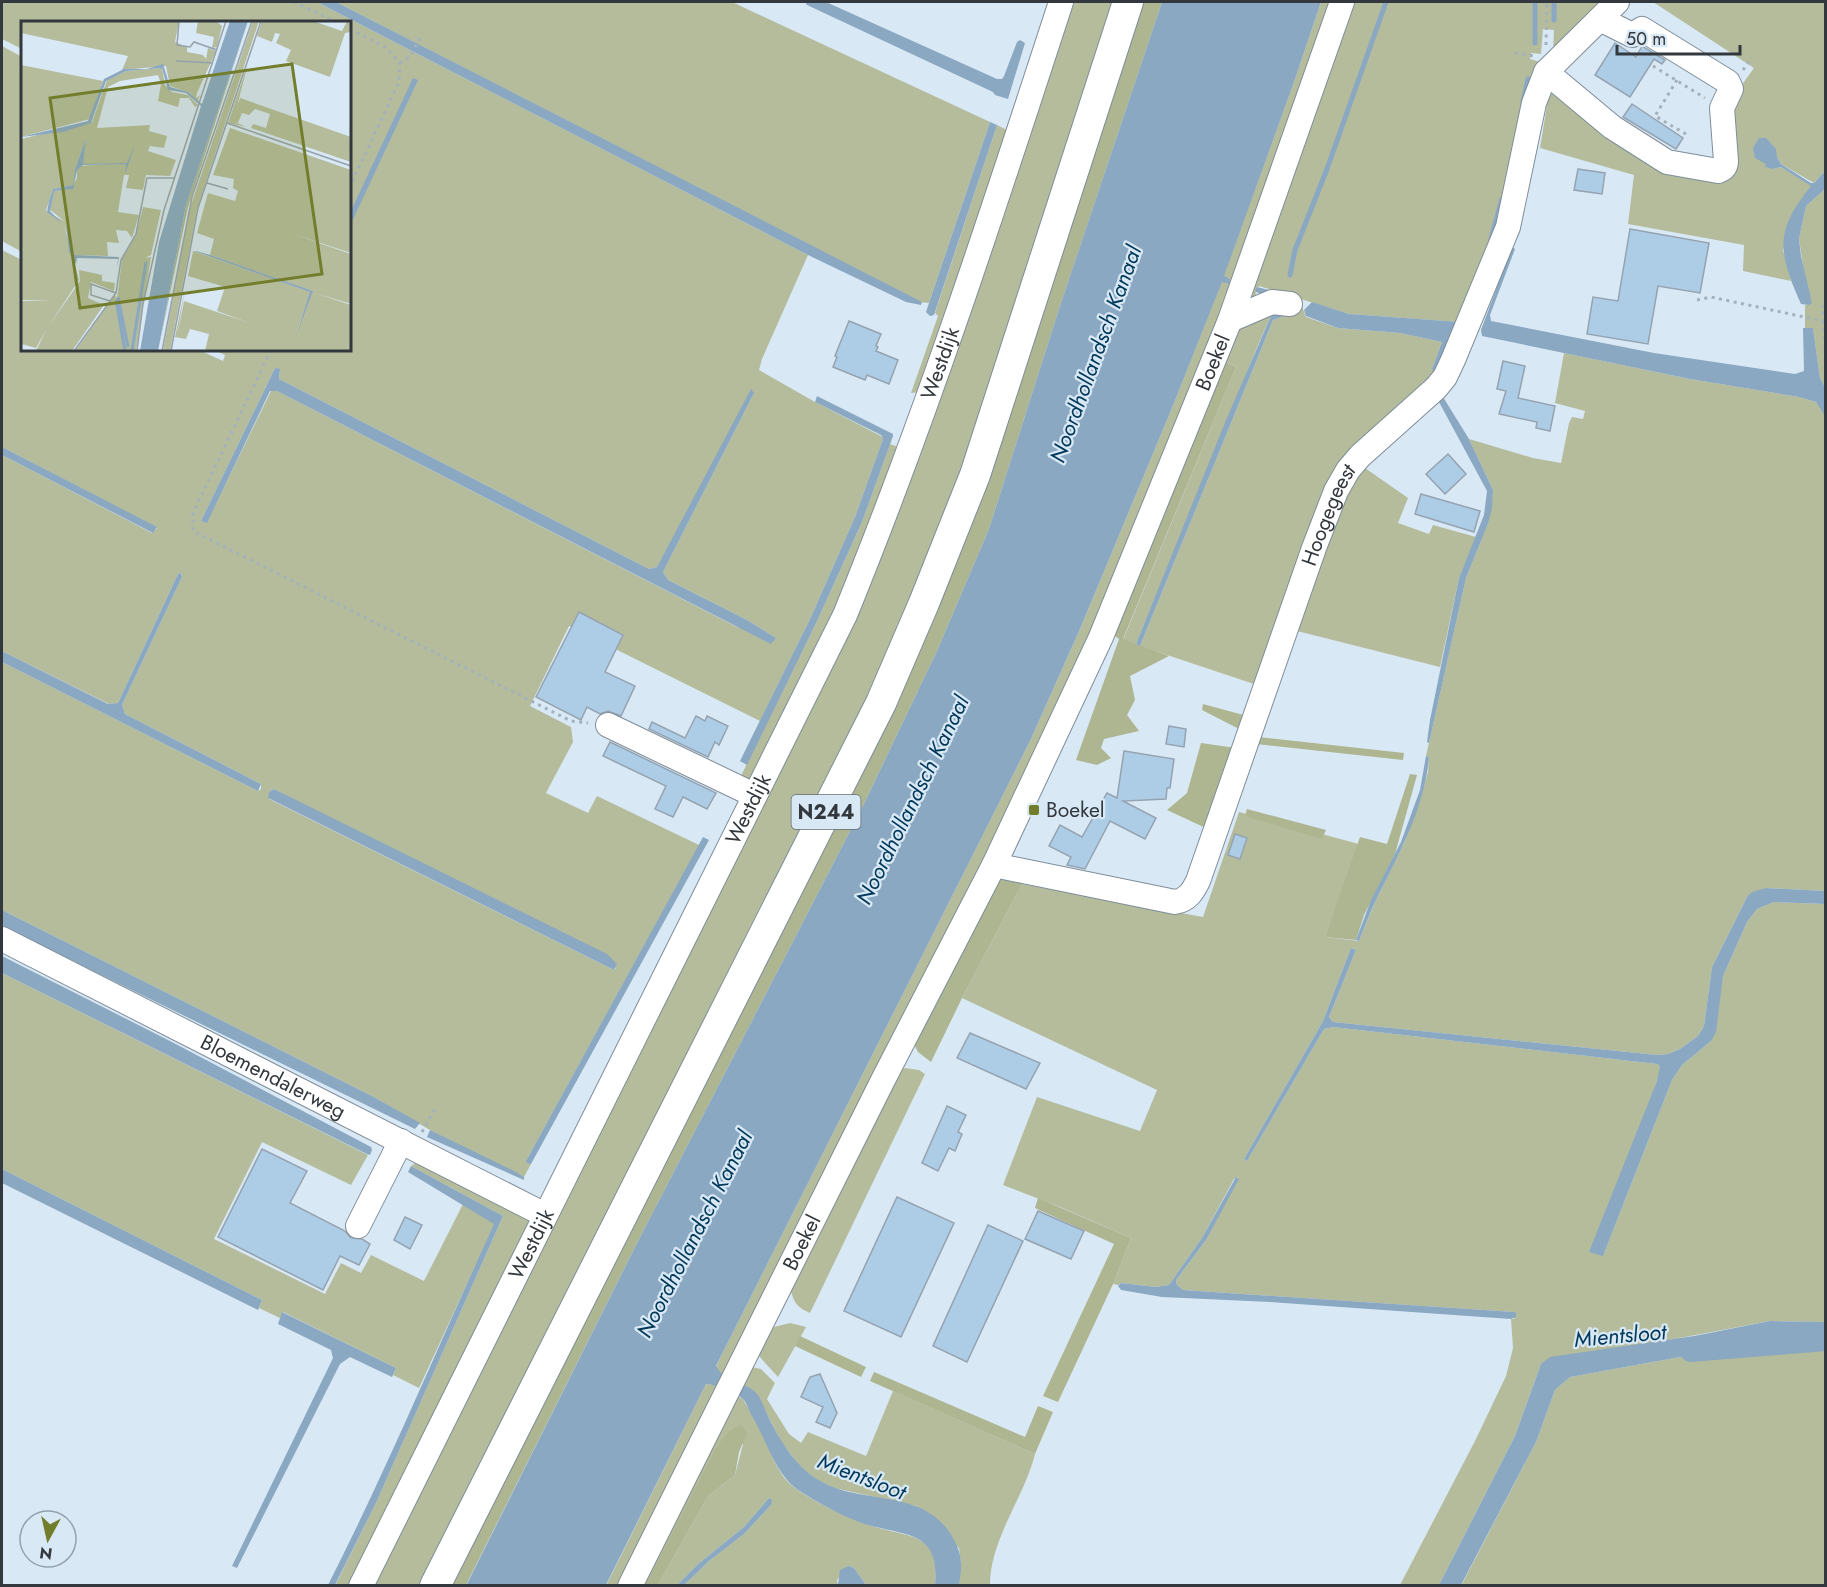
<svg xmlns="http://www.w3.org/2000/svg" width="1827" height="1587" font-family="Jost,sans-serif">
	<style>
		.green { fill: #b5bc9c; fill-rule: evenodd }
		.forest { fill: #adb591 }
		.water { fill: #8aa8c2 }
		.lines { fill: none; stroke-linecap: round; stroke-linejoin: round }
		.stream { stroke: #8aa8c2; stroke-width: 5 }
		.canal { stroke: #8aa8c2; stroke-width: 18 }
		.building { fill: #adcde7; stroke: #95a3b0; stroke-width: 1.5 }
		.minor-casing { stroke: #7f8d99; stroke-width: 26 }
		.major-casing { stroke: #7f8d99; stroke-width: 32 }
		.path { stroke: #a4b1bb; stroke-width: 3; stroke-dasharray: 3 4.5; stroke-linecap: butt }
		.minor { stroke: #fff; stroke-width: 24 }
		.major { stroke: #fff; stroke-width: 30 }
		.poi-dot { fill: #727e2c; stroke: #d9e8f5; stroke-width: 2 }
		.labels { text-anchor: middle; stroke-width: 4.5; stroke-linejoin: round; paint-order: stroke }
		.shield { fill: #d9e8f5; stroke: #646d74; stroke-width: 1.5 }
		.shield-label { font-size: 20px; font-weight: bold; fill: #32383d }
		.street-label { font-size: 21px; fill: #32383d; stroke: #d9e8f5 }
		.poi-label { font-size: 21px; fill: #32383d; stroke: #d9e8f5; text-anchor: start }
		.water-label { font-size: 22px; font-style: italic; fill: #00385a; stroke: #d9e8f5 }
		.inset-river { fill: none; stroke: #8aa8c2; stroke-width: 3 }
		.inset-road { fill: none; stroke: #96a2ab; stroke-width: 1.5 }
		.view { fill: #727e2c; fill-opacity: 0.15; stroke: #727e2c; stroke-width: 3 }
		.inset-edge { fill: none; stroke: #32383d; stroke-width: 3 }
	</style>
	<rect width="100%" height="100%" fill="#d9e8f5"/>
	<g class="green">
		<path d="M2,2H317L808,255L762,359L759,370L815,402L881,436L883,439L855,517L811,617L760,721L569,626L530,706L571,727L573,742L546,793L588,813L597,796L699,845L526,1161L531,1164L524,1177L430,1130L370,1095L2,910V662L258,791L261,789V784L125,714L122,705L182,577L181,573L178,574L118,703L109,704L2,651V455L152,533L157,528L2,447V250L22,260V350H199L223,361L225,355L214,350H350V22H22V49L2,39ZM275,368L280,370L279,379L649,569L657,567L754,393L663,572L668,580L747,620L776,638L737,627L277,391H271L207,522L201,521ZM274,789L616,968L614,970L269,799V792Z"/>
		<path d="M336,2H732L990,122L929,303L920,302Z"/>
		<path d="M1068,2H1121L908,623L425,1585L369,1586L782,753Z"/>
		<path d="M1321,2H1335L1279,167L1076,672L1002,830L722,1376L716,1367L721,1356L1030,741L1080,629L1172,408L1222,281L1228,284L1230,279L1223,277L1294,82Z"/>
		<path d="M1350,2H1612L1553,52L1554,30L1543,29L1541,54L1531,53L1530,59L1540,62L1512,189L1438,378L1362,447L1257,685L1140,646L1273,320L1284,316H1271L1258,345L1136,644L1123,640L1236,367L1225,362L1242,321L1301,304L1306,317L1338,328L1400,333L1442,342L1432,369L1459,322L1349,314L1259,286L1255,296L1244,307Z"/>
		<path d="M1653,2H1825V171L1814,183L1781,164L1777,157L1766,164L1773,169L1781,167L1812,186L1783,250L1791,281L1743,271L1744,245L1628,224L1634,175L1540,148L1548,99L1555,88L1719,179L1733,97L1754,68Z"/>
		<path d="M2,46L22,57V252L2,241Z"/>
		<path d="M997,125L1007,130L920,392L911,393L938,316L935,313Z"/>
		<path d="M1825,189V387L1820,378L1813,328H1805V305H1809L1799,239L1806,206Z"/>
		<path d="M1564,353L1690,379L1799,397L1816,402L1826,416L1825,891L1766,888L1747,897L1712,967L1704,1026L1698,1036L1680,1049L1668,1054L1657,1055L1333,1022L1329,1017L1356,950L1351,948L1323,1021L1244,1159L1247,1161L1324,1029L1333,1027L1657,1064L1660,1066V1071L1603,1256L1672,1080L1682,1065L1711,1041L1723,976L1747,922L1757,909L1774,902L1825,904V1322L1770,1321L1541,1364L1515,1436L1439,1585H1400L1476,1439L1506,1376L1513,1348L1511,1319H1514V1312L1183,1290L1177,1285L1176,1280L1206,1240L1238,1177L1234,1179L1202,1238L1169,1285L1156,1287L1121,1283L1119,1285L1113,1284L1131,1238L1060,1207L1003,1185L1037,1097L1140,1131L1157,1090L962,998L1022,884L1203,917L1239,812L1359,844L1325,937L1359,941L1376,900L1405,841L1423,790L1428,772L1429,757L1426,756L1466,578L1488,524L1493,490L1469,439L1533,458L1561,463L1569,423L1572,417L1583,419L1585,411L1555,403Z"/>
		<path d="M890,444L904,449L865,552L754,782H738L818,619L862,522Z"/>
		<path d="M1365,468L1408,498L1398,523L1429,534L1433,525L1476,537L1459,578L1440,667L1293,630L1342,491Z"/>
		<path d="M2,973L368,1155L351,1185L262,1142L214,1239L325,1294L341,1263L361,1273L371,1255L424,1281L463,1204L495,1223L419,1388L393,1375L396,1368L283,1312L280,1318L259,1308L262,1300L2,1169Z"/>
		<path d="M905,1068L919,1070L925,1074L810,1313C798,1308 794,1303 791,1291L899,1070Z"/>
		<path d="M421,1159L533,1216L351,1585L335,1586L376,1503L503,1216L411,1166Z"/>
		<path d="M790,1323L806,1327L778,1377L758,1355L774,1327Z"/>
		<path d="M1825,1342V1585L1461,1586L1536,1442L1555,1390L1570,1377L1730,1348Z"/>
		<path d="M751,1367L761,1369L775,1383L767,1399L789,1434L801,1443L808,1432L866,1456L893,1391L1035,1454C1024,1498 990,1539 990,1585H959L961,1564L959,1548L916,1506L834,1488L819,1481L801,1468L782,1443L757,1395L739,1384Z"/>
		<path d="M706,1384L717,1385L621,1585L606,1586Z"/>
		<path d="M734,1394L743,1399C748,1409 755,1418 759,1427C767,1443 775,1468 787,1481C799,1495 853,1521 872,1526C910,1538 941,1532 935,1585H866L854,1568L849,1566L837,1580L838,1585H684L709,1561L744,1534L771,1505L769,1498L744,1527L697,1565L677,1585H658L708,1496L735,1475L743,1444L720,1443L645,1585L638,1586Z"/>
	</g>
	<g class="forest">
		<path d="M1138,2H1162L1059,309L989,529L937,651L862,808L635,1247L466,1585L445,1586L889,702Z"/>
		<path d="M1225,362L1236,367L1123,639L1169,656L1130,676L1135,700L1127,715L1139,731L1104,739L1101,748L1111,758L1097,765L1076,760L1119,639L1111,633Z"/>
		<path d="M1203,704L1247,716L1243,731L1202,710Z"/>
		<path d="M1258,737L1404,753L1403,760L1256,744Z"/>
		<path d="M1201,743L1236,748L1210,830L1167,810L1187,793Z"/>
		<path d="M1410,774L1417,775L1395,854L1364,915L1356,940L1325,937L1360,837L1387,844Z"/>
		<path d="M1247,809L1326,830L1322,839L1245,816Z"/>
		<path d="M1025,876L1022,884L962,998L931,1062L918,1052L914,1044L995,878Z"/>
		<path d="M1038,1198L1131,1238L1113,1284L1058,1402L1043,1396L1114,1244L1035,1208Z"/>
		<path d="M800,1336L866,1367L861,1377L795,1346Z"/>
		<path d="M874,1372L1025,1437L1038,1406L1053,1412L1035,1454L870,1381Z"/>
		<path d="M741,1425L747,1433L739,1452L735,1475L708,1496L658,1585H645L713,1454C719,1443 729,1428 741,1425Z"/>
	</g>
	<g class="water">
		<path d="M317,2H336L922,302L921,305L906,302L808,255Z"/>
		<path d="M805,2H826L997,79H1002L1004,76L1017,42L1020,40L1025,43L1008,99L995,95L993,92L807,5Z"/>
		<path d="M1162,2H1321L1294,82L1224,276L1230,279L1229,284L1222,282L1172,408L1080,629L1030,741L716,1366C727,1385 745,1380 757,1394C762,1400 764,1408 767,1414C779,1439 794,1465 817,1479C858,1506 920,1487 950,1533C962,1552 963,1563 959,1585H935C941,1526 899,1537 859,1522C838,1514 817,1502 798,1490C775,1474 766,1439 752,1416C749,1411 747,1404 744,1400C735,1391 718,1385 706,1384L606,1585L466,1586L635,1247L862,808L937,651L989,529L1059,309Z"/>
		<path d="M413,78L418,80L350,226V213Z"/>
		<path d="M990,122L997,125L934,315L930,316L926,312Z"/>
		<path d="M1759,138H1766L1776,149L1777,157L1781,164L1811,183H1814L1825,171V189L1806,206L1799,239L1801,256L1812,303L1809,305L1801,304C1778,252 1774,232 1811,186L1781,167L1773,169L1765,167L1766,164L1755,158L1753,148Z"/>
		<path d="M1512,247L1515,249L1490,315L1491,321L1654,353L1795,374L1804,371L1803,328H1813L1820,378L1825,387V416L1816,402L1799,397L1690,379L1482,336L1481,330Z"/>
		<path d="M1312,302L1349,314L1460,322L1435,372L1432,369L1442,342L1400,333L1338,328L1306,316L1304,310Z"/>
		<path d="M1274,314L1284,316L1273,320L1140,646L1136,644L1226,420L1271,316Z"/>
		<path d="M275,368L280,369L279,379L649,569L657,567L751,389L754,393L663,572L668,580L747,620L776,638L771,644L277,391H270L207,523L201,521Z"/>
		<path d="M817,396L893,434V436L862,522L818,619L747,765L740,761L811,617L855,517L883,439L881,435L815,402Z"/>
		<path d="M1443,397L1469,439L1493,490L1492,508L1488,524L1466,578L1429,743L1427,742L1430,720L1459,578L1484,515L1487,491L1439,402Z"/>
		<path d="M2,447L157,527L153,533L2,455Z"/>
		<path d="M181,573L182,577L122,705L125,714L261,784L258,791L2,662V651L108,704L118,703L178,574Z"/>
		<path d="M1426,756L1429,757C1425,807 1399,854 1377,898C1370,912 1365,927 1359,941L1356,940L1371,900L1401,842L1420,790Z"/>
		<path d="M274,789L607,954L617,964L614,970L268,798L269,792Z"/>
		<path d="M703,837L709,840L531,1164L527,1163L526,1161Z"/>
		<path d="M1766,888L1825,891V904L1774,902L1757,909L1747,922L1723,976L1716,1032L1711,1041L1682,1065L1672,1080L1603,1256L1589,1252L1657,1081L1660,1066L1657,1064L1333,1027L1324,1029L1247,1161L1244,1159L1323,1021L1351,948L1356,950L1329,1017L1333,1022L1657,1055L1668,1054L1680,1049L1698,1036L1704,1026L1712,967L1747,897L1752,892Z"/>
		<path d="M2,910L370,1095L420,1123L415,1129L40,945L2,925Z"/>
		<path d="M2,956L170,1041L371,1147L372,1150L370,1155L367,1154L2,973Z"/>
		<path d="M430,1130L514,1171L524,1177V1180L427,1137Z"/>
		<path d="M411,1166L503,1216L376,1503L335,1585H328C388,1467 439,1344 494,1224L408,1172Z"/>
		<path d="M2,1169L262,1300L258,1310L2,1183Z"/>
		<path d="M1236,1177L1239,1179L1206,1240L1176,1280L1177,1285L1183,1290L1514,1312L1516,1313V1317L1511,1319L1270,1302L1162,1297L1121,1290L1118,1286L1121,1283L1156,1287L1169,1285L1202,1238Z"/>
		<path d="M282,1312L396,1368L392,1377L350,1357L340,1364L237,1568L232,1566L333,1358L331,1350L278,1324Z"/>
		<path d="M1770,1321L1825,1322V1342L1730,1348L1570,1377L1555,1390L1536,1442L1461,1585H1439L1515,1436L1541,1364L1550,1357L1694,1336Z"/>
		<path d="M769,1498L772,1500L771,1505L744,1534L709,1561L684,1585H677L697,1565L744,1527Z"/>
		<path d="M849,1566L854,1568L866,1585H838L840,1570Z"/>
	</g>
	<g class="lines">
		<g class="stream">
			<path d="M1554,20V2"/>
			<path d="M1535,43V2"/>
			<path d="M1523,102L1528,79"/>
			<path d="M1491,239L1502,199"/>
			<path d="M1290,275L1295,250L1327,169L1386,2"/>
			<path d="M1258,290L1270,293"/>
		</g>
		<path class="canal" d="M1690,1353L1826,1342"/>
	</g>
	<g class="building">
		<path d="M1615,43L1636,57L1642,46L1665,60L1662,64L1654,59L1630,97L1595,75Z"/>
		<path d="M1632,104L1683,138L1676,149L1623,117Z"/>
		<path d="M1578,169L1605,173L1602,194L1574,190Z"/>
		<path d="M1630,229L1709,243L1700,293L1658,286L1648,344L1587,334L1593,297L1618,301Z"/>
		<path d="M849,321L881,334L876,346L878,347L876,351L898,360L889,384L867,375L865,380L833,367L837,357L835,356Z"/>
		<path d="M1503,361L1525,366L1518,398L1555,406L1550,431L1536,428L1537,422L1499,414L1506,391L1497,389Z"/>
		<path d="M1448,454L1466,474L1445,494L1426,474Z"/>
		<path d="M1421,494L1480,511L1474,532L1415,514Z"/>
		<path d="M579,612L623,635L605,672L635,686L621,716L608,711L600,714L587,707L581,720L536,697Z"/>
		<path d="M696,716L705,721L707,716L728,726L719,745L715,742L708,757L649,729L652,722L685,738Z"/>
		<path d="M1169,726L1186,729L1184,747L1166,744Z"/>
		<path d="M610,742L716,793L707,809L683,797L673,817L655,809L666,786L603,756Z"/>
		<path d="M1124,751L1174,759L1170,788H1167L1166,799L1123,801L1156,818L1145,839L1110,821L1085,869L1067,865L1071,857L1049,846L1060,825L1082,837L1107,793L1117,798Z"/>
		<path d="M1235,834L1247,838L1240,859L1228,855Z"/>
		<path d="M970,1033L1040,1063L1026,1089L957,1058Z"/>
		<path d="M947,1106L966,1115L958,1132L962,1134L955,1151L949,1148L938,1171L922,1163Z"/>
		<path d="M262,1149L307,1171L290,1203L345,1231L351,1238L362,1239L370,1244L359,1265L340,1256L323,1290L218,1237Z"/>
		<path d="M897,1197L954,1223L901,1337L844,1311Z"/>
		<path d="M1038,1211L1084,1231L1071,1259L1025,1239Z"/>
		<path d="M405,1217L422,1225L410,1249L394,1240Z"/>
		<path d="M988,1225L1023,1241L967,1362L933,1346Z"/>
		<path d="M820,1374L837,1413L830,1428L816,1422L823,1407L801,1397L810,1377Z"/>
	</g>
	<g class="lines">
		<defs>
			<g id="minor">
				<path d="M1546,72L1612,127L1667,162L1718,171C1724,169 1726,167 1726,161L1722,108L1731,89L1728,82L1642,29L1632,35L1600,19"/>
				<path d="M1230,320L1272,302L1290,304"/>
				<path d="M608,725L754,795"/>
				<path id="s1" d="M994,865L1175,902C1188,900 1193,891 1198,881L1314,548L1336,491L1348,470L1360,456L1436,388L1445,377L1453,360L1508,227L1534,103L1546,72L1617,2"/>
				<path id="s2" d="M2,939L545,1215"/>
				<path d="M358,1226L401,1141"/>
				<path id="s3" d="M361,1586L845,615C927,414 994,208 1061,2"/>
				<path id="s4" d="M630,1586L882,1082L994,865L1101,637L1230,320L1342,2"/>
			</g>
			<path id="major" d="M435,1586L881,703L924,603L975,475L1128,2"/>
		</defs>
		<use href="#minor" class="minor-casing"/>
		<use href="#major" class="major-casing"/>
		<g class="path">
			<path d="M294,2L336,22"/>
			<path d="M350,29L385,47L400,63L399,82L350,186"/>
			<path d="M1546,45L1547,2"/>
			<path d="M1515,53L1534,56"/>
			<path d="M400,63L410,57L420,38"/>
			<path d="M1653,66L1705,98"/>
			<path d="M1743,70L1752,57"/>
			<path d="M1677,80L1655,116L1686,134"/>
			<path d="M1697,300L1711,297L1823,321V305"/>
			<path d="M1823,321L1826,354"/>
			<path d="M271,350L193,513V531L571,721L588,723"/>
			<path d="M422,1132L436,1107"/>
		</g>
		<use href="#minor" class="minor"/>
		<use href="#major" class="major"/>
	</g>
	<rect class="poi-dot" x="1028" y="804" width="12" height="12" rx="3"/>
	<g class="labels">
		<rect class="shield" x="791.5" y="795" width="69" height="34" rx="4.5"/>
		<g class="shield-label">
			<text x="826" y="819">N244</text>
		</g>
		<g class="street-label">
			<text dy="7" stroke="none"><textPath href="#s4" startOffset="1356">Boekel</textPath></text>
			<text dy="7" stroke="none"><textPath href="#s3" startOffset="1354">Westdijk</textPath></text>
			<text dy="7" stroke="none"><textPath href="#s1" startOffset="606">Hoogegeest</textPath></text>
			<text dy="7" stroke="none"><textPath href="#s3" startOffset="868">Westdijk</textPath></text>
			<text dy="7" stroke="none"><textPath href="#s2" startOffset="304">Bloemendalerweg</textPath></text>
			<text dy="7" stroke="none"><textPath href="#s4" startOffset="384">Boekel</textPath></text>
			<text dy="7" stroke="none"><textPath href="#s3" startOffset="382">Westdijk</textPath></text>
		</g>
		<g class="poi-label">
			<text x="1046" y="817">Boekel</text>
		</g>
		<g class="water-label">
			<text transform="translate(1095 354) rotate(-70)" y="8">Noordhollandsch Kanaal</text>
			<text transform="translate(912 800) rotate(-64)" y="8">Noordhollandsch Kanaal</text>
			<text transform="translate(694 1234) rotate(-63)" y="8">Noordhollandsch Kanaal</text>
			<text transform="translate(1620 1335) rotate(-5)" y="8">Mientsloot</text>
			<text transform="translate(862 1476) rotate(21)" y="8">Mientsloot</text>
		</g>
	</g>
	<g transform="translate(21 21)">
		<rect width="330" height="330" fill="#d9e8f5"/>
		<path d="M0,0H158L154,21L166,26V31L182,34L185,38L187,27L195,30L176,72L175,77L179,74L176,82L169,72L149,65L145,45L101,49L107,35L0,12ZM177,0H195L201,5L196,26L191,27L193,16L175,12ZM232,0H238L176,188L149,330H142L169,187ZM241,0H292L321,10L326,0H330V11L324,12L309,56L265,40L270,29L255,22L259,13L254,12L251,21L236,15ZM227,43L216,85L219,77L330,116V141L230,107L232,103L245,107L249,93L234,88L228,94L221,92L217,102L212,100L225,106L207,102ZM0,44L82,60L69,98L0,116ZM141,47L144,64L151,71L167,74L177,84L174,86L168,77H159L157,86L137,80L140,63L137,54L99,60L87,66L76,107L129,104L128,110L146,115L143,127L129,125L127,130L155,139L149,155L125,154L122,169L105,167L108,154H103L97,191L118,194L111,217L106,210L95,209L98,222L86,221L87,235L53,234L43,203L58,259L27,306L59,260L58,249L81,254V260L94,262L93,270L70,261L67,277L83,284L51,330H15L25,309L15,327L0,323V280H31L0,279V118L71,101L86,59L105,50ZM65,117L61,143H84L59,145L56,149V157L50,168L33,170L28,188L43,200L25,190L28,180L32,168L52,164L54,148ZM209,107L330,149V232L269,212L330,233V283L294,272L330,284V330H184L188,313L169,308L165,318L154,316L164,268L156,315L163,280L229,302L196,290L204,266L167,255L172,230L290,271L274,315L291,270L189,234L193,218L176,212L187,172L214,180L217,170L212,167L213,158L192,154ZM122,186L140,189L130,234L124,237L130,236L115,330H54L94,274L96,278L101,238L115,214Z" fill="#b5bc9c" fill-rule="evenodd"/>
		<path d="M225,6L167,186L137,330L165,184Z" fill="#adb591"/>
		<path d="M209,0H227L165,184L137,330H119L138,221L180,85L165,72L147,69L141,47L105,50L85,60L70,102L42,111L0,116L67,100L83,58L103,48H126L142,43L149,66L167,71L181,83ZM65,117L62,143L106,142L114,123L104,153L105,143L62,144L56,149L52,168L33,170L29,190L41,202L26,191L28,180L32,168L52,164L54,148ZM45,203L53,234L98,236L96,248L97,238L56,237L55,243L48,231ZM173,230H175L189,234L292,270L275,315L289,271Z" fill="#8aa8c2"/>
		<path class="inset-river" d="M97,276L107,326M95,279L104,330M111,330L125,241"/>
		<path class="inset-road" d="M158,0L156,24L169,26L173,21L196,29M155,40L192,42M206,102L330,145M186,162L207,168M89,280L70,274V263L95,272M53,330L95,272L100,239L115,213L126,157H153M116,330L122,283L143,189L205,0M141,330L171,176L231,0M150,330L177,187L240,0"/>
		<path class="view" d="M271,43L301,253L59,287L29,77Z"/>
		<rect width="330" height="330" class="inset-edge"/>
	</g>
	<rect width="1827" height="1587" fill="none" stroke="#32383d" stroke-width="6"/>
	<g transform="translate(48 1539) rotate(188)"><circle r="28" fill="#d9e8f5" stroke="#96a2ab" stroke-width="1.5"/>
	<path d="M0-4.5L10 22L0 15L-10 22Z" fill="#727e2c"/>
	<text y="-9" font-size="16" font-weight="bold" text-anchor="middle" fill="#32383d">N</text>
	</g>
	<path d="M1617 45v9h123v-9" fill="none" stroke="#32383d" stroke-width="3"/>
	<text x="1626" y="45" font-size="18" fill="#32383d" stroke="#d9e8f5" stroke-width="4.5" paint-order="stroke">50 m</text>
</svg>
